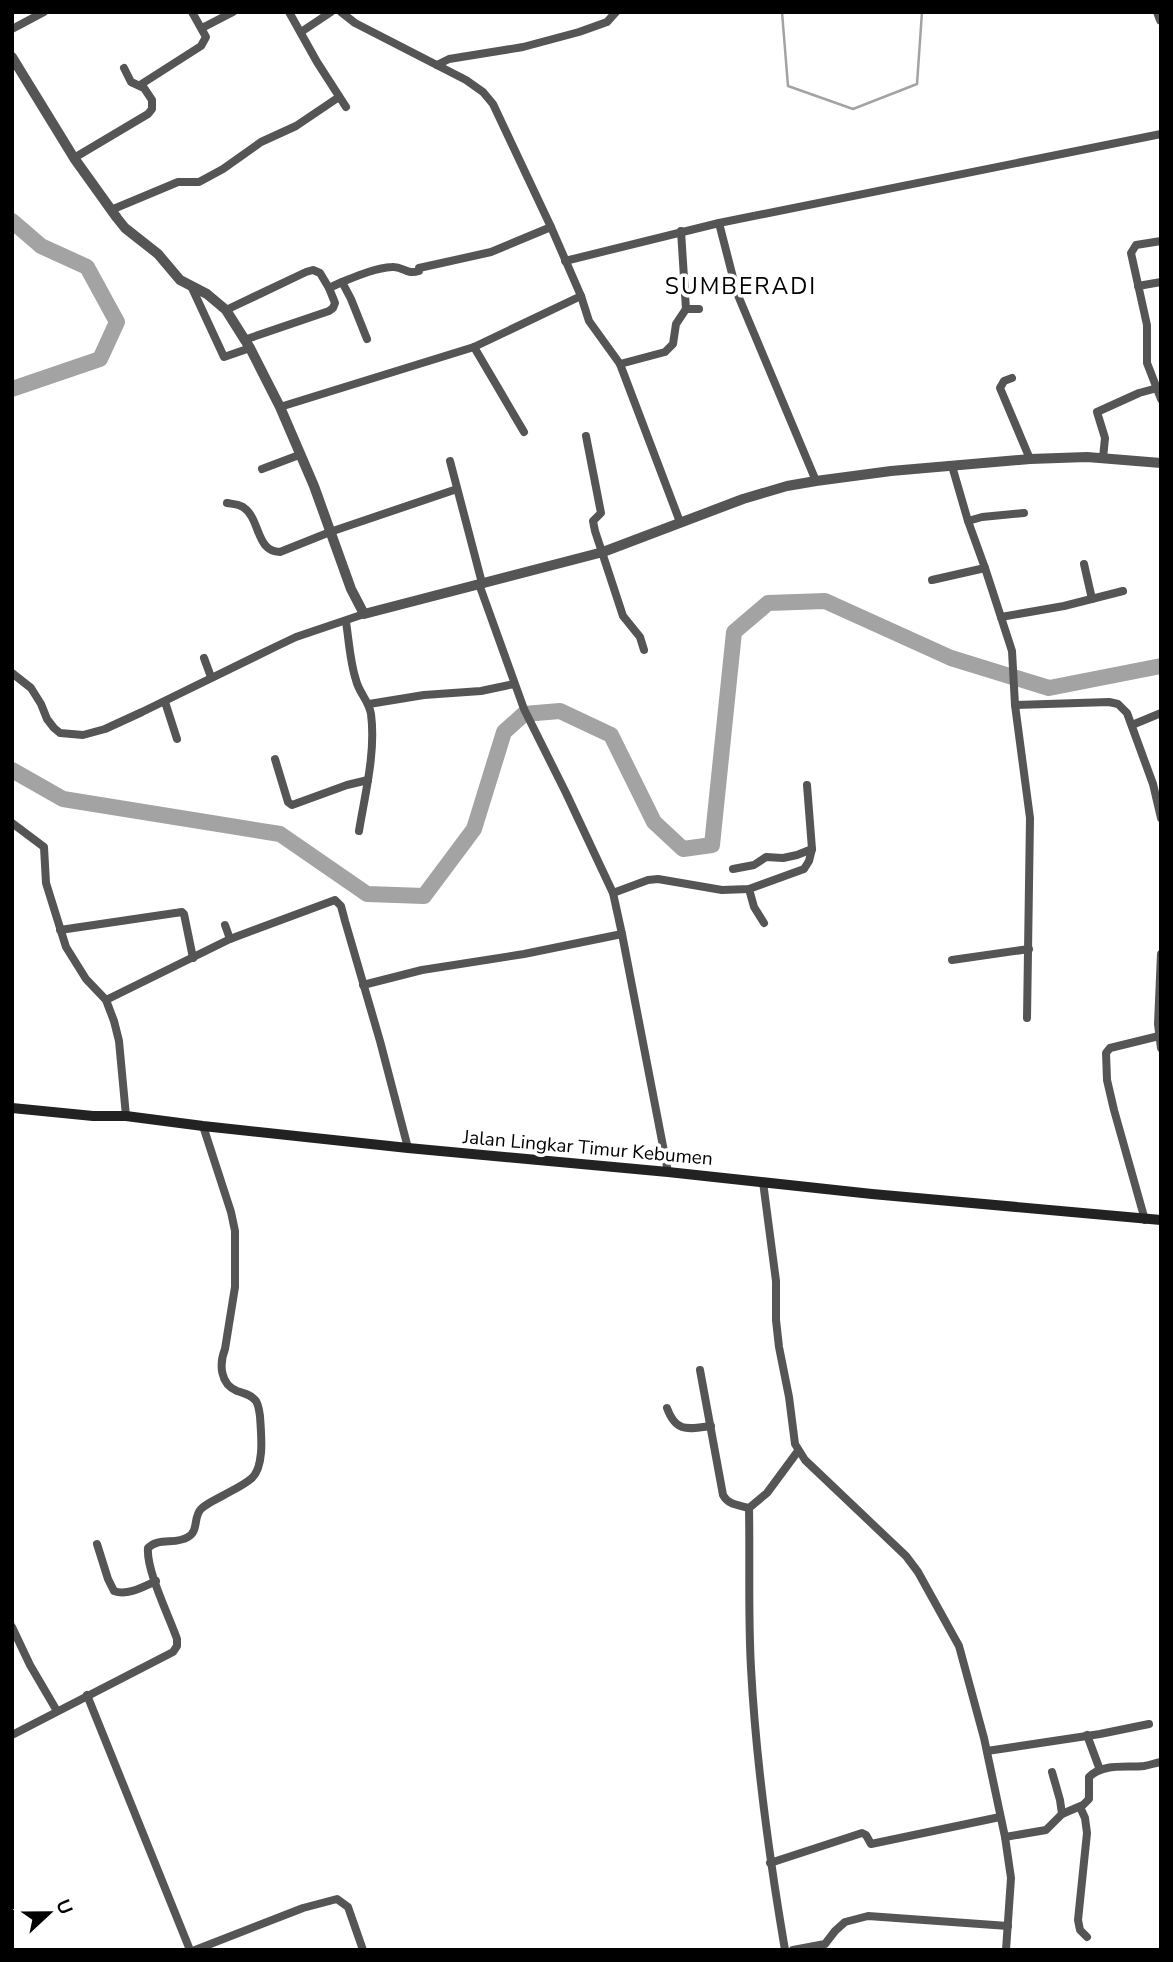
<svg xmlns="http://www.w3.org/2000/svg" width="1173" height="1962" font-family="'Nunito Sans',sans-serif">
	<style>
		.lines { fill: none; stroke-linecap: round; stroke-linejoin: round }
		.stream { stroke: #a3a3a3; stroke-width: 2.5 }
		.river { stroke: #a3a3a3; stroke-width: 16 }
		.minor { stroke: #555; stroke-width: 8 }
		.tertiary { stroke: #555; stroke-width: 10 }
		.secondary { stroke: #222; stroke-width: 10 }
		.labels { text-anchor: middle; stroke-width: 7; stroke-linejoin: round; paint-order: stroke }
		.street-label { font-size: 19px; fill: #000; stroke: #fff }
		.quarter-label { font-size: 23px; letter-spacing: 2px; fill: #000; stroke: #fff }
	</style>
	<rect width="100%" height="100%" fill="#fff"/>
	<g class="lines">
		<path class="stream" d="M782,12L788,86L853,109L917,84L922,12"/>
		<g class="river">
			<path d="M12,221L41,246L87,267L117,322L100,359L12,389"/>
			<path d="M12,770L63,799L280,834L367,894L424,896L474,829L504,732L524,714L560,711L611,735L654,822L683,849L712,845L734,632L768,603L825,601L951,658L1049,688L1161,666"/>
		</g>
		<g class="minor">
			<path d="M289,12L317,62L346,107"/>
			<path d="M341,12L355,23L466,80L483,92L493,104L551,227L581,296L589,321L620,364L680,522"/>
			<path d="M202,28L233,12"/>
			<path d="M12,29L44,12"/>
			<path d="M301,32L331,12"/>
			<path d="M437,65L449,59L523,47L579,32L607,22L616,12"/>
			<path d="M140,85L201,46L206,37L192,12"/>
			<path d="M74,158L148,114L152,109V100L144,88L131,82L124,68"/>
			<path d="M111,210L178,182H199L223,169L261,142L296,126L339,97"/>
			<path d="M719,223L737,293L816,481"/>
			<path d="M681,231L686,309"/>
			<path d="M1161,241L1136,245L1131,253L1147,325V363L1161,399"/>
			<path d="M565,261L719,223L1161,134"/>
			<path d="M1138,286L1161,282"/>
			<path d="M192,288L224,357L250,348"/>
			<path d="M226,310L306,272L313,270L320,273L329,288"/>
			<path d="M367,339L351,299L342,282C357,276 375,268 392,267C403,266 405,275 419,271V268L491,252L551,227"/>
			<path d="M244,340L329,311L333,308L335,303L329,288L342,282"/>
			<path d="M474,347L524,432"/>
			<path d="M620,364L665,352L673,344L676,324L686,309H699"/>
			<path d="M1012,378L1004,381L1000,388L1030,459"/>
			<path d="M280,407L474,347L581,296"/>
			<path d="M586,436L601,513L593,521L595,531L623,616L640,637L644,650"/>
			<path d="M1103,458L1105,438L1097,412L1139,393L1161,387"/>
			<path d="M450,461L482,583"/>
			<path d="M952,466L968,521L985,568L1012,651L1015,705L1030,818L1027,1018"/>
			<path d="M262,469L299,455"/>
			<path d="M227,503C232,504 238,504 243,507C261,519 255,551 280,552L330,532L457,489"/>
			<path d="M968,521L982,517L1024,513"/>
			<path d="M1084,564L1092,599"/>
			<path d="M932,580L985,568"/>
			<path d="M479,584L524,709L566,793L613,893L622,934L668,1172"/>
			<path d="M1001,617L1064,606L1123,591"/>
			<path d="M346,622C349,641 350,662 356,680C359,693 369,701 371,714C376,752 365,794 359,831"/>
			<path d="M204,658L211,677"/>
			<path d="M12,673L31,688L41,704L47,719L54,728L60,733L83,735L105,729L142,712L275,647L296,637L364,614"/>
			<path d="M165,702L177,739"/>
			<path d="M369,704L424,695L481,691L514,684"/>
			<path d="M1015,705L1109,702L1118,704L1127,713L1153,784L1161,818"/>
			<path d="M1132,725L1161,713"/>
			<path d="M275,759L288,802L292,805L347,785L368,780"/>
			<path d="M12,823L44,847L46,883L66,947L86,979L106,1000L114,1021L119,1041L126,1116"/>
			<path d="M733,869L754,865L766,857L783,858L797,855L812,849"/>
			<path d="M749,889L754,907L764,923"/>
			<path d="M613,893L648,880L658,879L722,890L749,889L804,869L809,861L812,849L807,785"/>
			<path d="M225,925L230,939"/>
			<path d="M60,930L182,912L184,914L193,958"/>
			<path d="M1161,954L1158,1024L1161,1048"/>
			<path d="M952,960L1029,949"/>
			<path d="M363,985L422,970L524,954L622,934"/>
			<path d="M106,1000L230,939L335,900L341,906L345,921L380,1041L408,1148"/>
			<path d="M763,1182L776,1281V1320L779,1347L789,1397L795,1444L805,1460L906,1556L918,1572L959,1646L984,1738L1005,1837L1011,1878L1006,1950"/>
			<path d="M1145,1220L1114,1110L1107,1080L1106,1053L1110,1048L1159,1036"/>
			<path d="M700,1370L723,1495C728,1505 739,1505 749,1508"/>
			<path d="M667,1408C676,1433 688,1429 711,1426"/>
			<path d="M97,1544L108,1579L114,1591C127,1596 143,1587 156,1581"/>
			<path d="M12,1627L30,1665L57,1711"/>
			<path d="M87,1695L190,1950"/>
			<path d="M12,1735L173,1652L177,1646V1639C169,1616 146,1570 148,1548C158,1537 176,1545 188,1537C199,1531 193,1517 201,1509C207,1503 217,1499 224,1495C233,1490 244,1485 252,1478C265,1465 261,1434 260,1416C259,1411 259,1406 256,1401C251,1395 244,1393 237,1391C220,1384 219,1364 225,1349L235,1287V1231L231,1212L203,1126"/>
			<path d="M1087,1735L1100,1770"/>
			<path d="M987,1751L1100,1734L1149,1724"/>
			<path d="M1052,1772L1060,1800L1062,1814"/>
			<path d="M1080,1807L1085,1818L1087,1833L1078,1920L1080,1930L1087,1937"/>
			<path d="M1005,1837L1046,1830L1062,1814L1083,1805L1089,1799V1777C1103,1763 1126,1768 1144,1766C1150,1765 1155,1763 1161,1762"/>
			<path d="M770,1863L862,1833L866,1835L871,1844L1000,1817"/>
			<path d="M195,1950L303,1908L337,1899L348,1907L363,1950"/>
			<path d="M785,1950C769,1856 756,1763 751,1668C748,1615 750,1561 749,1508L767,1493L798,1451"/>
			<path d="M793,1950L825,1944L835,1931L845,1922L868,1916L1008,1926"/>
		</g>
		<g class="tertiary">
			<path d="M1158,12L1161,20"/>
			<path d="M12,57L74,158L117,218L125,228L158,254L180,280L207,294L226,310L250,348L280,407L314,486L351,589L364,614L603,552L743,499L787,486L816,481L891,471L1030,459L1087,457L1161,463"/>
		</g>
		<path class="secondary" d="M12,1108L93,1116H126L203,1126L408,1148L668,1172L872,1194L1161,1220"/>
	</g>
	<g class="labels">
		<g class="street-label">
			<text transform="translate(588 1147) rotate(5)" y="7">Jalan Lingkar Timur Kebumen</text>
		</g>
		<g class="quarter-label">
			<text x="741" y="294">SUMBERADI</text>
		</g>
	</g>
	<rect width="1173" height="1962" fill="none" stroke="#000000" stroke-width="28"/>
	<g transform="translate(49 1913) rotate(68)" stroke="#ffffff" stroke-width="5" paint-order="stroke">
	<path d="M0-5L12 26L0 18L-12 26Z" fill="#000000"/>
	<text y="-10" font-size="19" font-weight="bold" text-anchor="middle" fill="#000000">U</text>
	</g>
</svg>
